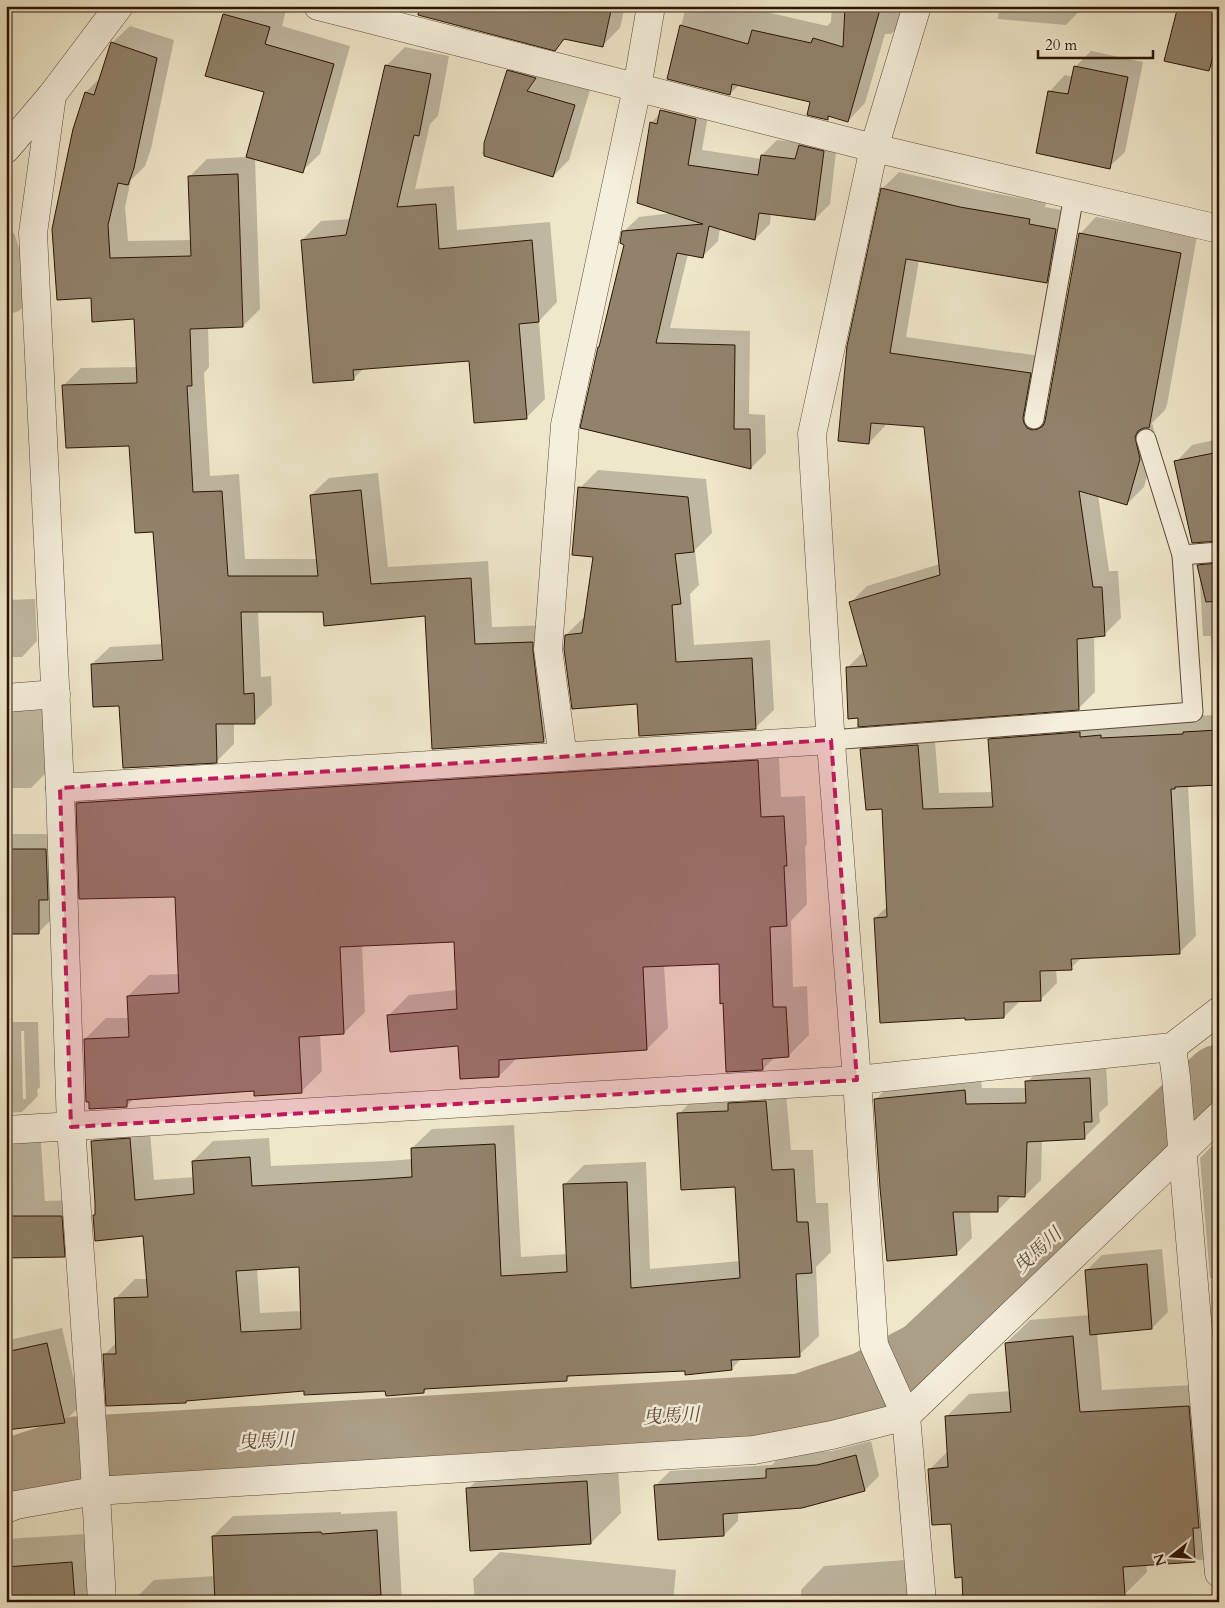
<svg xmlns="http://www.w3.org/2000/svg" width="1225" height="1608" font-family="Cardo,'Noto Serif JP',serif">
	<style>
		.shadow { fill: #0003; fill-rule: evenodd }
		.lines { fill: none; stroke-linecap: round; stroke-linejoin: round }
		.river { stroke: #ac9f87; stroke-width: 69 }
		.building { fill: #91826b; stroke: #2b1404; fill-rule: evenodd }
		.service-casing { stroke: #5c4936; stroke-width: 21 }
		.minor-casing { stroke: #5c4936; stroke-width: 29 }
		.service { stroke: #f5efdd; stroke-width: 19 }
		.minor { stroke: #f5efdd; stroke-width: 28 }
		.marked { fill: #c2185b; fill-opacity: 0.2; stroke: #c2185b; stroke-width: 4; stroke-dasharray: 10 6; stroke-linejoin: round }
		.labels { text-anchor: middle; stroke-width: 5; stroke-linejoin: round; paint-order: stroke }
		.water-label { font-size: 19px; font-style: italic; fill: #5f4c38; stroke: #f5efdd }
	</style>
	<rect width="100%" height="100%" fill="#efe7ca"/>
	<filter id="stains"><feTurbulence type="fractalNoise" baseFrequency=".004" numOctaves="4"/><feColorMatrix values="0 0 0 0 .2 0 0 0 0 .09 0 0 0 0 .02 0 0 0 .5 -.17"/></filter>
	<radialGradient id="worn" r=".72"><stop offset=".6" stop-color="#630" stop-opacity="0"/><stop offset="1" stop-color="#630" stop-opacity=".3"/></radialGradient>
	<g class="shadow">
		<path d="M226,6H274L286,10L282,26L350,46L320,154L302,171L255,158L260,309L243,326L208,327L209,367L204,373L210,476L239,474L245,559H318L311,495L329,478L378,473L388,567L488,561L492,627L550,625L561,724L543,741L426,615L324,610L258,611L261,677L271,676L272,705L254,722L234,723V744L217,761L120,704L92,664L110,647L163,644L154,531L130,444L63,386L81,368L138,367L136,317L93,320L74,129L86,92L102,76L112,43L130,26L174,40L151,149L145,166L131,180L125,207L128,241L192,240L190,176L207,159L247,157L266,92L207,75Z"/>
		<path d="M409,6H625L620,28L602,46L566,38L555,49Z"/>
		<path d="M686,6H740L827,26L831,22L832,6H912L909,17L891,34H885L865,103L848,121L830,116L827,119L812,101L739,85L730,94L669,78Z"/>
		<path d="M999,6H1084L1066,25L998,19Z"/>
		<path d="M1219,6V60L1209,70Z"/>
		<path d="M405,47L449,56L438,116L430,124L415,189L454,186L457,230L550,222L557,302L539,321L545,399L526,418L471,360L364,368L353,379L302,240L321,221L352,219L387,65Z"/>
		<path d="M1091,51L1143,62L1125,152L1109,167L1050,91L1065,75L1073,77L1075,67Z"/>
		<path d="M524,55L590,90L569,160L553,176L482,154L508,71Z"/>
		<path d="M677,95L710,104L702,150L762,159V155L777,140L802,143L838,136L830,204L815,219L771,213L770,224L755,239L720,228L718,241L703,256L688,254L670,328L750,331L749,414L765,415L766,453L751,468L601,345L625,244L623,232L639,217L673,213L651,123Z"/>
		<path d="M899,172L978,190L1046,203L1045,207L1073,212L1063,265L1046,281L919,260L906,337L1047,357L1044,411L1048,413L1080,234L1096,217L1197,236L1167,405L1165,410L1152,423L1157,441L1144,487L1127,504L1098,495L1109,571H1118L1121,618L1104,635L1094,636L1095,692L1079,708L859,717L847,668L864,651L850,603L867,586L940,564L926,426L886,423L885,426L869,443L882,189Z"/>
		<path d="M14,233L35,295L19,311L6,315V236Z"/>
		<path d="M1219,439V541L1176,462L1192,445Z"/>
		<path d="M598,470L706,479L712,533L695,550L699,585L690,594L694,645L770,640L774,710L755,728L638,703L566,635L584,617L594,556L580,488Z"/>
		<path d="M1215,549H1219V784L1188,785L1196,936L1180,952L1082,957L1071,968L1056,969L1057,983L1041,999L1021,1000L1004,1017L875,918L888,906L883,808L862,750L878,733L934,729L939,793L993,792L989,740L1006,723L1216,715L1211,636H1203L1199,566Z"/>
		<path d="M35,599L37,641L22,657H6V600Z"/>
		<path d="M45,706L47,772L31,788H6V708Z"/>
		<path d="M778,740L781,797L805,796L807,844L805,847L807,904L791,921L793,987L807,986L809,1035L788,1056L775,1057L763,1069L724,1002L720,962L664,965L668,1028L647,1049L518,1057L499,1076L460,1045L388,1016L409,995L457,990L455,941L362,945L365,1012L344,1033L320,1034L322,1071L301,1092L255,1089L134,1098L127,1106L85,1039L106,1018H129L128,996L149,975L179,974L176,896L77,803L98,782Z"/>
		<path d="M6,834H62L54,917L38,933H6Z"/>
		<path d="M6,1022H38L40,1087L37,1090L38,1096L22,1112L6,1113ZM21,1031H24L26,1099H23Z"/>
		<path d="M1106,1063L1108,1105L1099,1113L1100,1122L1084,1138L1042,1140L1041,1180L1025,1196L1013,1195L997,1211H970L972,1238L956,1254L875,1100L891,1084L980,1075L982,1088H1027V1082L1043,1066Z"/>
		<path d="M785,1082L791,1150H813L816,1203H828L831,1252L816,1267L819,1336L799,1355L742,1358L731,1369L572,1374L567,1379L428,1388L424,1392L305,1390L104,1355L117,1342L115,1299L135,1279H148L145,1234L94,1216L97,1213L93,1141L112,1121L149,1119L154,1180L194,1177L193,1161L213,1141L269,1138L271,1166L388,1161L412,1159V1148L432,1129L514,1125L521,1257L567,1254L564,1185L584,1165L646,1162L650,1269L741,1261L736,1186L679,1114L698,1094ZM300,1266L302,1311L260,1313L257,1268Z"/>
		<path d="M6,1117L40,1129L45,1201L77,1200L80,1240L64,1256H6Z"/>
		<path d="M1219,1139V1278H1210L1200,1158Z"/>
		<path d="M1162,1249L1168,1312L1152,1328L1097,1333L1102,1390L1211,1384L1219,1543L1202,1560L1146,1564L1147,1572L1124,1595L1054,1598V1602H964L963,1576L952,1523L930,1469L949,1450L946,1417L969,1394L1011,1391L1007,1342L1030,1320L1090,1315L1086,1271L1102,1255Z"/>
		<path d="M62,1328L80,1406L64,1422L6,1429V1343L9,1340Z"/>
		<path d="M871,1441L879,1476L865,1490L738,1512V1521L724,1535L655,1486L670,1471L772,1465L781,1455L832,1451Z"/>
		<path d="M617,1452L621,1513L591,1543L468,1489L498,1459Z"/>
		<path d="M397,1511L402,1602H134V1600L154,1580L215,1576L213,1536L233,1516L341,1512V1514Z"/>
		<path d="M102,1533L106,1602H6V1539Z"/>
		<path d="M500,1552L676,1570L673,1602H475L473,1579Z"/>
		<path d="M905,1560L908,1602H802L801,1590L824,1566Z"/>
	</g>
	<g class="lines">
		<path class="river" d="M6,1474L76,1451L802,1408L866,1386L925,1355L1219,1079"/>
	</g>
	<g class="building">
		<path d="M419,6H612L603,47L564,39L555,51L418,15Z"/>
		<path d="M845,6H881L848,122L828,116V120L807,115L810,102L732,84L730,95L667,79L680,25L748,44L752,30L811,43L813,38L843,47Z"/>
		<path d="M1178,6H1219V34L1209,71L1164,61Z"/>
		<path d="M223,14L270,27L265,44L334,64L303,173L246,157L264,92L205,76Z"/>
		<path d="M111,42L157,58L134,168L128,185L118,183L108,225L110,258L191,256L188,176L238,174L243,327L190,329L192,386H187L193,492L222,491L228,576H318L310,495L361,490L371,584L471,578L475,644L533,642V651L544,742L432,749L425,616L324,626L323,612H241L244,694L254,693L255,724H216L217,763L123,768L119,706L93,707L91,664L163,660L153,532L135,533L129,446L66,448L62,385L137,383L134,319L92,322L91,298L57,300L52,229L73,129L85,92L94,95Z"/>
		<path d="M385,65L431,74L419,136L414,135L397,207L436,204L439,249L532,240L539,322L519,324L527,419L474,423L469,361L353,370L354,380L313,383L301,240L346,235Z"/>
		<path d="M1074,66L1128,77L1110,169L1036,153L1048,91L1068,94Z"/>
		<path d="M507,70L536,78L527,91L575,105L553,177L484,156V143Z"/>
		<path d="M660,110L696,119L688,165L758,175L761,155L795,159L799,145L824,151L815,220L759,213L755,240L709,226L703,258L677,253L656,343L735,345L734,429H750L751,469L580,428L598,347H599L624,245L620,243L622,231L703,224L637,203L650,122L657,124Z"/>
		<path d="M881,188L960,207L1030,219L1029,224L1056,229L1047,283L906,259L890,353L1031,373L1023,418L1024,423L1027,428L1032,430L1038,429L1043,426L1045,421L1079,233L1181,253L1150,423L1149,428H1143L1138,431L1135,437L1140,459L1127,505L1079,491L1093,587H1102L1105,636L1077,639L1079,710L858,727V718L848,719L846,667L867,666L849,602L940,575L924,427L871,423L869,444L838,441L847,346Z"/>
		<path d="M1219,452V541L1192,543L1174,461Z"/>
		<path d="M578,487L688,497L694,552L675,554L681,604L672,605L676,662L752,658L756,729L639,736L637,704L572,709L564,649L565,635L582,633L593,557L572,555Z"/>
		<path d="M1219,563V601L1206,602L1197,565Z"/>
		<path d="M1219,730V785L1175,787V789H1171L1180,954L1071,959L1072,970L1040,971L1041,1001L1004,1002V1018L965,1020V1018L880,1023L874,918L887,917L882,809L866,810L860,749L918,745L923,809L993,807L988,739L1080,732V737L1101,735V738L1183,734V732Z"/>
		<path d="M758,760L761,817L784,816L787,866H784L787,926L770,927L773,1007H786L789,1057L762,1059L763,1070L726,1072L723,1003L720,1004L719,964L643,967L647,1050L499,1060V1077L460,1079L458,1046L390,1052L387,1015L457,1009L454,942L340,947L344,1034L299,1037L302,1093L254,1096V1091L127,1100V1107L89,1109V1102H86L84,1039L129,1037L127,996L179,993L175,897L79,899L76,803Z"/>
		<path d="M6,849H46L48,900H39V934H6Z"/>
		<path d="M1090,1078L1092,1122H1084L1085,1139L1027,1142L1025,1197L998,1196V1212H953L957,1255L887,1261L880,1188L874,1099L965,1090L966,1104L1026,1103L1025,1081Z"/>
		<path d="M766,1101L772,1170L794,1169L797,1222H808L812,1273L796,1274L800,1357L731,1360L732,1370L685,1375V1371L567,1376V1381L424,1389V1393L386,1396L385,1391L304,1395V1391L186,1401V1403L106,1406L103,1354H116L114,1298L148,1297L143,1236L95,1241L93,1215H95V1203L91,1141L130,1138L135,1200L194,1194L192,1161L250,1157L252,1186L367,1180L412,1177L411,1148L495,1144L501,1276L567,1272L563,1184L627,1182L631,1288L740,1278L735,1187L681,1190L677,1113L728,1111V1103ZM299,1267L301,1329L241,1332L236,1271Z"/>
		<path d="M6,1216H62L65,1257L6,1258Z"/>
		<path d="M1147,1264L1152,1329L1090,1335L1085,1270Z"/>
		<path d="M1073,1336L1080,1412L1189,1406L1199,1528H1193L1195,1562L1123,1567L1125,1596L1030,1600L1031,1602H963L962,1577L955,1578L951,1524L932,1525L928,1469L948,1467L945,1416L1011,1412L1005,1343Z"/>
		<path d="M47,1343L65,1423L6,1430V1352Z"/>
		<path d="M856,1455L865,1491L802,1508L723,1514L724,1536L658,1540L654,1485L766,1478V1469L817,1465Z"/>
		<path d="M587,1481L591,1544L470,1551L466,1488Z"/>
		<path d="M377,1530L381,1595L278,1602H215L212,1536L321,1532L322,1534Z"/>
		<path d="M72,1562L75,1602H6V1567Z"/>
	</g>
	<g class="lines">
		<defs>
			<g id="service">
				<path d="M1034,419L1074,195"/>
				<path d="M1146,439L1182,555"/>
				<path d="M831,740L1193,712L1182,555L1219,552"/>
			</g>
			<g id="minor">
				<path d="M318,6L874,148L1219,229"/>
				<path d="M917,6L874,148L812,434L830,730L857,1080L874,1345L906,1416L922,1602"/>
				<path d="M6,149L52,95"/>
				<path d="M6,698L56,694"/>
				<path d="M563,757L548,649L565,425L637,88L651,6"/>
				<path d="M60,788L831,740"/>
				<path d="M1172,1047L1176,1077L1219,1573"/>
				<path d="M6,1130L857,1080L1172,1047L1219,1011"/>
				<path d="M6,1509L16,1505L95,1491L754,1450L832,1435L906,1416L1219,1116"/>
				<path d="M102,1602L93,1438L71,1127L60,788L33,233L52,95L119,6"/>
			</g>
		</defs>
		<use href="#service" class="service-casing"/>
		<use href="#minor" class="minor-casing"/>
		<use href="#service" class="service"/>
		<use href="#minor" class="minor"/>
	</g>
	<path class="marked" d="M831,740L857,1080L71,1127L60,788Z"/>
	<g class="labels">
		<g class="water-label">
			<text transform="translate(1037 1250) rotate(-43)" y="7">曳馬川</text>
			<text transform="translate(671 1415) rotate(-3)" y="7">曳馬川</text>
			<text transform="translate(266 1440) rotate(-3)" y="7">曳馬川</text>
		</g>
	</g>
	<rect width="1225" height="1608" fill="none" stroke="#efe7ca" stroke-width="25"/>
	<rect x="8" y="8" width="1210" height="1593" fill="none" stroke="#2b1404" stroke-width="2.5"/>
	<rect x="12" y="12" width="1200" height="1583" fill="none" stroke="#2b1404"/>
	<g transform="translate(1172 1556) rotate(253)" stroke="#f5efdd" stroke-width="4" paint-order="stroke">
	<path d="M0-4L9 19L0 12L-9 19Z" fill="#2b1404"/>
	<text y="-8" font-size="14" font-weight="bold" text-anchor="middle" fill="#2b1404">N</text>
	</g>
	<path d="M1038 50v8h115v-8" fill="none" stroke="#2b1404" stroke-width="2.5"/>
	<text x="1045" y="50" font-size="15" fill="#2b1404" stroke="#f5efdd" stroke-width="4" paint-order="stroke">20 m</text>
	<rect width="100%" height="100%" filter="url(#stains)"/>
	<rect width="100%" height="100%" fill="url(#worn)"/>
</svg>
